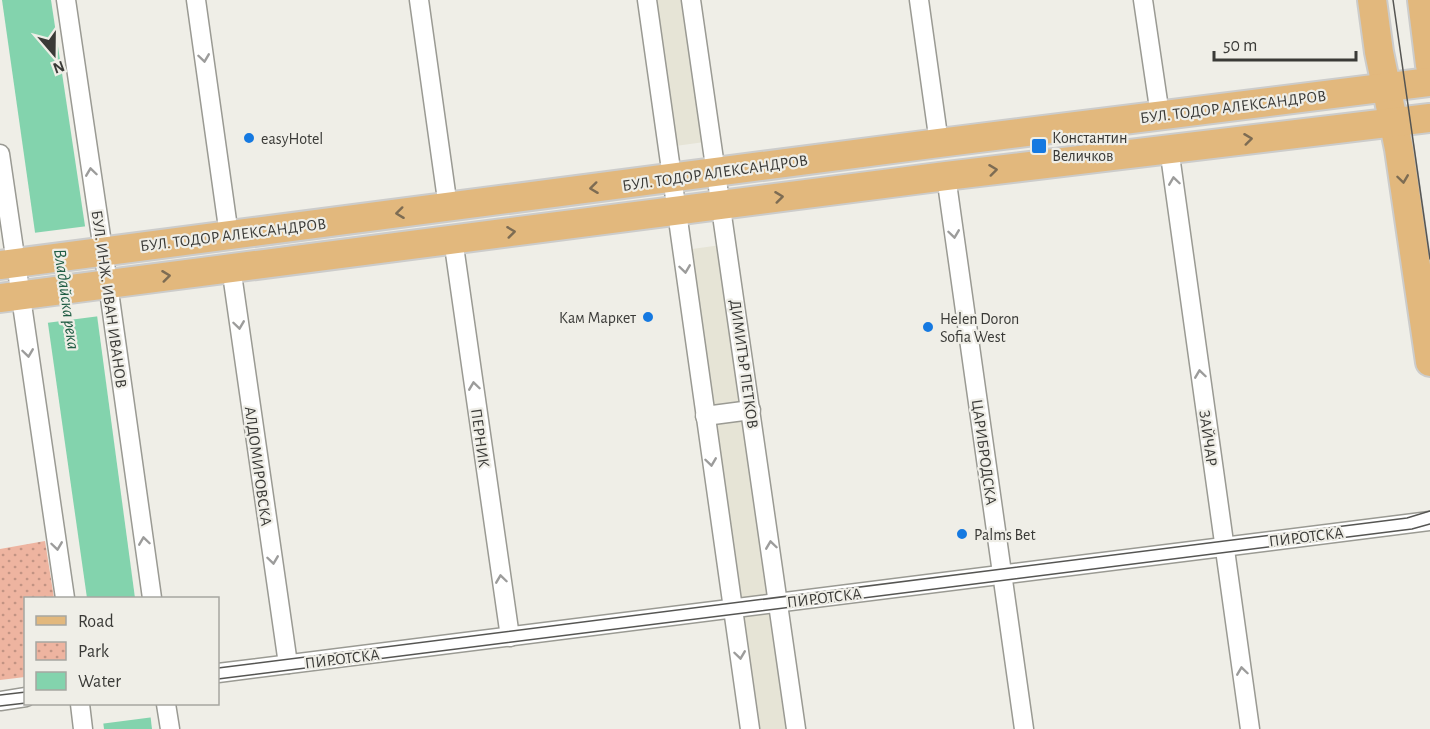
<svg xmlns="http://www.w3.org/2000/svg" width="1430" height="729" font-family="'Alegreya Sans',sans-serif">
	<style>
		.built { fill: #e6e4d6 }
		.park { fill: url(#park-dots) }
		.water { fill: #83d3ad }
		.pier { fill: #efeee7 }
		.lines { fill: none; stroke-linecap: round; stroke-linejoin: round }
		.street-casing { stroke: #9a9a93; stroke-width: 21 }
		.primary-casing { stroke: #cccccb; stroke-width: 32 }
		.street { stroke: #fff; stroke-width: 18 }
		.primary { stroke: #e2b87d; stroke-width: 28 }
		.tram { stroke: #555552; stroke-width: 1.5 }
		.oneway { stroke: #9c9c9b }
		.oneway2 { stroke: #7d6c53 }
		.poi-dot { fill: #1579e1; stroke: #efeee7; stroke-width: 2 }
		.labels { text-anchor: middle; stroke-width: 4.5; stroke-linejoin: round; paint-order: stroke }
		.street-label { font-size: 16px; fill: #3a3a37; stroke: #efeee7 }
		.poi-label { font-size: 16px; fill: #3a3a37; stroke: #efeee7; text-anchor: start }
		.water-label { font-size: 18px; font-style: italic; fill: #205d44; stroke: #efeee7 }
	</style>
	<defs>
		<pattern id="park-dots" width="8" height="8" patternUnits="userSpaceOnUse" patternTransform="scale(1.5)"><rect width="8" height="8" fill="#eeb4a0"/><path d="M2 2h.1M6 6h.1" fill="none" stroke="#c29383" stroke-width="1.8" stroke-linecap="round"/></pattern>
	</defs>
	<rect width="100%" height="100%" fill="#efeee7"/>
	<g class="built">
		<path d="M647,0H691L712,141L668,147Z"/>
		<path d="M721,245L791,729H755L685,250Z"/>
	</g>
	<path class="park" d="M45,541L54,598H26L25,677L0,680V549Z"/>
	<g class="water">
		<path d="M2,0H51L85,226L135,598H87Z"/>
		<path d="M101,704H149L152,729H104Z"/>
	</g>
	<g class="pier">
		<path d="M88,226L100,316L46,323L33,233Z"/>
		<path d="M98,704H152L154,717L100,724Z"/>
	</g>
	<g class="lines">
		<defs>
			<g id="street">
				<path d="M66,0L108,284L152,598"/>
				<path d="M196,0L229,235"/>
				<path d="M419,0L448,207"/>
				<path d="M647,0L750,729"/>
				<path d="M691,0L796,729"/>
				<path d="M919,0L939,143"/>
				<path d="M1143,0L1160,115"/>
				<path d="M1169,148L1250,729"/>
				<path d="M0,154L65,598"/>
				<path d="M946,176L1024,729"/>
				<path d="M453,239L510,637"/>
				<path d="M231,267L288,664"/>
				<path d="M705,416L751,410"/>
				<path d="M218,673L1430,521"/>
				<path d="M0,701L26,697"/>
				<path d="M80,704L83,729"/>
				<path d="M166,704L170,729"/>
			</g>
			<g id="primary">
				<path d="M1372,0L1379,52L1399,149L1430,362"/>
				<path d="M1422,0L1430,65"/>
				<path d="M0,265L939,143L1430,82"/>
				<path d="M0,298L946,176L1430,118"/>
			</g>
		</defs>
		<use href="#street" class="street-casing"/>
		<use href="#primary" class="primary-casing"/>
		<use href="#street" class="street"/>
		<use href="#primary" class="primary"/>
		<g class="tram">
			<path d="M1393,0L1430,259"/>
			<path d="M218,668L1407,518L1430,511"/>
			<path d="M218,679L1412,529L1430,524"/>
			<path d="M0,695L26,692"/>
			<path d="M0,706L26,703"/>
		</g>
	</g>
	<defs><path id="oneway-chevron" d="M-2-3.5L2.5 0L-2 3.5" fill="none" stroke-width="1.6" stroke-linecap="round" stroke-linejoin="round" transform="scale(1.5)"/></defs>
	<g class="oneway">
		<use href="#oneway-chevron" transform="translate(204 58) rotate(82)"/>
		<use href="#oneway-chevron" transform="translate(91 172) rotate(-98)"/>
		<use href="#oneway-chevron" transform="translate(1174 181) rotate(-98)"/>
		<use href="#oneway-chevron" transform="translate(954 234) rotate(82)"/>
		<use href="#oneway-chevron" transform="translate(685 269) rotate(82)"/>
		<use href="#oneway-chevron" transform="translate(239 325) rotate(82)"/>
		<use href="#oneway-chevron" transform="translate(28 353) rotate(82)"/>
		<use href="#oneway-chevron" transform="translate(1200 374) rotate(-98)"/>
		<use href="#oneway-chevron" transform="translate(474 386) rotate(-98)"/>
		<use href="#oneway-chevron" transform="translate(711 462) rotate(82)"/>
		<use href="#oneway-chevron" transform="translate(144 541) rotate(-98)"/>
		<use href="#oneway-chevron" transform="translate(771 545) rotate(-98)"/>
		<use href="#oneway-chevron" transform="translate(57 546) rotate(82)"/>
		<use href="#oneway-chevron" transform="translate(273 560) rotate(82)"/>
		<use href="#oneway-chevron" transform="translate(501 579) rotate(-98)"/>
		<use href="#oneway-chevron" transform="translate(740 655) rotate(82)"/>
		<use href="#oneway-chevron" transform="translate(1242 671) rotate(-98)"/>
	</g>
	<g class="oneway2">
		<use href="#oneway-chevron" transform="translate(1248 139) rotate(-7)"/>
		<use href="#oneway-chevron" transform="translate(993 170) rotate(-7)"/>
		<use href="#oneway-chevron" transform="translate(1403 179) rotate(82)"/>
		<use href="#oneway-chevron" transform="translate(594 188) rotate(173)"/>
		<use href="#oneway-chevron" transform="translate(779 197) rotate(-7)"/>
		<use href="#oneway-chevron" transform="translate(400 213) rotate(173)"/>
		<use href="#oneway-chevron" transform="translate(511 232) rotate(-7)"/>
		<use href="#oneway-chevron" transform="translate(166 276) rotate(-7)"/>
	</g>
	<g class="poi-dot">
		<circle cx="249" cy="138" r="6"/>
		<rect x="1031" y="138" width="16" height="16" rx="3"/>
		<circle cx="648" cy="317" r="6"/>
		<circle cx="928" cy="327" r="6"/>
		<circle cx="962" cy="534" r="6"/>
	</g>
	<g class="labels">
		<g class="street-label">
			<text transform="translate(1233 106) rotate(-7)" y="6">БУЛ. ТОДОР АЛЕКСАНДРОВ</text>
			<text transform="translate(715 172) rotate(-8)" y="6">БУЛ. ТОДОР АЛЕКСАНДРОВ</text>
			<text transform="translate(233 234) rotate(-7)" y="6">БУЛ. ТОДОР АЛЕКСАНДРОВ</text>
			<text transform="translate(110 299) rotate(82)" y="6">БУЛ. ИНЖ. ИВАН ИВАНОВ</text>
			<text transform="translate(745 364) rotate(82)" y="6">ДИМИТЪР ПЕТКОВ</text>
			<text transform="translate(481 438) rotate(82)" y="6">ПЕРНИК</text>
			<text transform="translate(1209 438) rotate(82)" y="6">ЗАЙЧАР</text>
			<text transform="translate(985 452) rotate(82)" y="6">ЦАРИБРОДСКА</text>
			<text transform="translate(259 466) rotate(82)" y="6">АЛДОМИРОВСКА</text>
			<text transform="translate(1306 536) rotate(-7)" y="6">ПИРОТСКА</text>
			<text transform="translate(824 597) rotate(-7)" y="6">ПИРОТСКА</text>
			<text transform="translate(342 658) rotate(-7)" y="6">ПИРОТСКА</text>
		</g>
		<g class="poi-label">
			<text x="1052" y="143">Константин<tspan x="1052" dy="18">Величков</tspan></text>
			<text x="261" y="144">easyHotel</text>
			<text x="636" y="323" text-anchor="end">Кам Маркет</text>
			<text x="940" y="324">Helen Doron<tspan x="940" dy="18">Sofia West</tspan></text>
			<text x="974" y="540">Palms Bet</text>
		</g>
		<g class="water-label">
			<text transform="translate(67 299) rotate(82)" y="6">Владайска река</text>
		</g>
	</g>
	<rect x="24" y="597" width="195" height="108" fill="#efeee7" stroke="#a7a6a1" stroke-width="1.5"/>
	<rect x="36" y="616" width="30" height="9" fill="#e2b87d" stroke="#a7a6a1" stroke-width="1.5"/>
	<text x="78" y="627" font-size="18" fill="#3a3a37">Road</text>
	<rect x="36" y="642" width="30" height="18" fill="url(#park-dots)" stroke="#a7a6a1" stroke-width="1.5"/>
	<text x="78" y="657" font-size="18" fill="#3a3a37">Park</text>
	<rect x="36" y="672" width="30" height="18" fill="#83d3ad" stroke="#a7a6a1" stroke-width="1.5"/>
	<text x="78" y="687" font-size="18" fill="#3a3a37">Water</text>
	<g transform="translate(54 54) rotate(160)" stroke="#efeee7" stroke-width="4.5" paint-order="stroke">
	<path d="M0-4.5L10 22L0 15L-10 22Z" fill="#3a3a37"/>
	<text y="-9" font-size="16" font-weight="bold" text-anchor="middle" fill="#3a3a37">N</text>
	</g>
	<path d="M1214 51v9h142v-9" fill="none" stroke="#3a3a37" stroke-width="3"/>
	<text x="1223" y="51" font-size="18" fill="#3a3a37" stroke="#efeee7" stroke-width="4.5" paint-order="stroke">50 m</text>
</svg>
